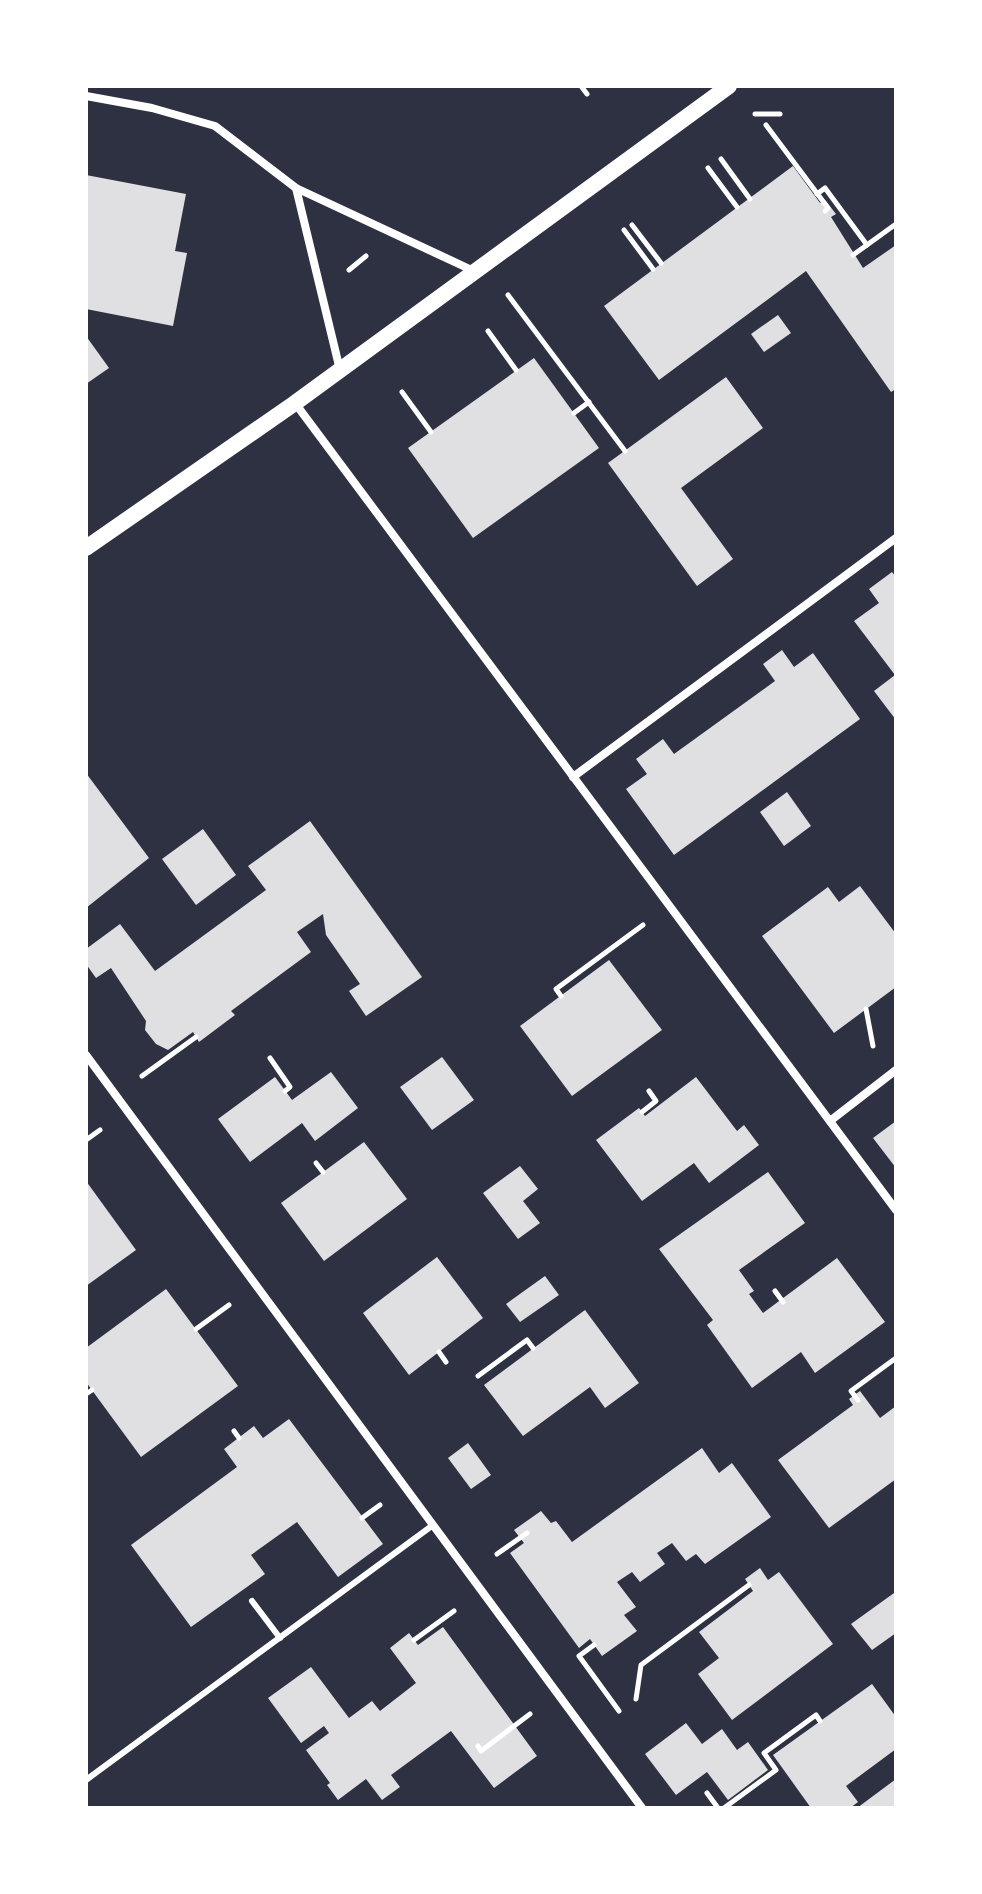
<svg xmlns="http://www.w3.org/2000/svg" width="982" height="1894" font-family="Jost,sans-serif">
	<style>
		.building { fill: #e0e0e3 }
		.lines { fill: none; stroke-linecap: round; stroke-linejoin: round }
		.path { stroke: #fff; stroke-width: 5 }
		.service { stroke: #fff; stroke-width: 6 }
		.minor { stroke: #fff; stroke-width: 8 }
		.secondary { stroke: #fff; stroke-width: 16 }
	</style>
	<rect width="100%" height="100%" fill="#2d3142"/>
	<g class="building">
		<path d="M793,166L820,203L825,200L836,214L831,217L863,268L896,245V389L891,392L806,271L659,380L604,306Z"/>
		<path d="M86,175L186,194L175,251L187,253L173,326L86,309Z"/>
		<path d="M778,315L791,333L764,352L751,334Z"/>
		<path d="M86,336L109,368L86,384Z"/>
		<path d="M534,358L599,448L473,538L408,448Z"/>
		<path d="M726,377L763,428L681,488L733,559L697,586L608,463Z"/>
		<path d="M892,572L896,577V720L874,691L895,675L854,621L879,603L869,589Z"/>
		<path d="M782,650L794,667L813,653L860,719L674,855L626,789L647,774L636,759L663,739L674,754L775,681L763,664Z"/>
		<path d="M86,773L149,858L86,908Z"/>
		<path d="M787,792L811,826L784,846L760,812Z"/>
		<path d="M310,821L422,977L366,1016L349,991L360,984L326,935L323,914L297,932L311,952L231,1011L235,1015L199,1042L193,1032L168,1050L156,1044L145,1030L146,1021L111,968L96,978L86,964V949L120,924L155,971L266,890L248,866Z"/>
		<path d="M203,829L236,875L196,905L162,859Z"/>
		<path d="M860,886L896,934V987L834,1033L762,936L828,887L839,902Z"/>
		<path d="M609,960L662,1030L572,1096L520,1026Z"/>
		<path d="M442,1057L474,1100L432,1130L400,1087Z"/>
		<path d="M331,1072L358,1108L315,1141L302,1123L250,1162L218,1119L275,1077L292,1100Z"/>
		<path d="M696,1077L737,1131L744,1125L759,1145L709,1183L694,1163L642,1201L596,1140L639,1108L645,1116Z"/>
		<path d="M896,1121V1168L873,1138Z"/>
		<path d="M364,1142L407,1199L324,1261L281,1203Z"/>
		<path d="M520,1166L538,1189L523,1201L540,1223L518,1239L483,1193Z"/>
		<path d="M768,1172L805,1223L739,1270L754,1291L749,1294L763,1313L837,1258L885,1322L815,1373L801,1352L752,1388L707,1325L713,1320L659,1249Z"/>
		<path d="M86,1181L136,1250L86,1286Z"/>
		<path d="M437,1257L483,1318L409,1375L363,1313Z"/>
		<path d="M545,1276L559,1295L520,1322L506,1304Z"/>
		<path d="M166,1289L238,1386L141,1457L86,1382V1348Z"/>
		<path d="M585,1310L639,1383L605,1408L590,1387L523,1436L484,1385Z"/>
		<path d="M860,1391L880,1418L896,1406V1479L829,1528L778,1460L853,1405L849,1399Z"/>
		<path d="M289,1419L383,1544L338,1577L297,1522L251,1555L265,1574L191,1627L131,1545L237,1467L224,1449L254,1426L263,1438Z"/>
		<path d="M468,1443L491,1475L471,1489L448,1458Z"/>
		<path d="M702,1448L719,1473L732,1463L771,1517L705,1564L696,1554L686,1561L672,1543L657,1553L665,1564L640,1582L632,1572L617,1582L636,1607L624,1615L637,1631L602,1656L590,1639L579,1648L510,1553L524,1543L514,1530L541,1511L551,1523L556,1521L572,1542Z"/>
		<path d="M760,1568L768,1580L779,1572L833,1644L732,1720L698,1674L719,1658L699,1632L753,1591L745,1579Z"/>
		<path d="M894,1593L896,1633L872,1650L851,1624Z"/>
		<path d="M443,1627L537,1756L494,1788L451,1731L391,1775L400,1787L382,1800L366,1779L338,1800L327,1785L330,1783L306,1750L329,1733L324,1726L301,1743L268,1698L311,1667L349,1718L372,1701L380,1711L416,1683L390,1648L409,1633L418,1645Z"/>
		<path d="M872,1684L896,1717V1749L846,1786L858,1802L850,1808H811L773,1755Z"/>
		<path d="M686,1723L702,1744L722,1729L737,1750L748,1742L768,1770L728,1800L707,1772L676,1795L645,1754Z"/>
		<path d="M896,1779V1808H857Z"/>
	</g>
	<g class="lines">
		<g class="path">
			<path d="M581,86L587,94"/>
			<path d="M755,114H780"/>
			<path d="M766,125L828,208L825,211"/>
			<path d="M721,159L750,199"/>
			<path d="M708,168L737,207"/>
			<path d="M817,194L825,188L867,245"/>
			<path d="M632,225L661,263"/>
			<path d="M624,230L653,269"/>
			<path d="M853,255L896,224"/>
			<path d="M349,270L366,256"/>
			<path d="M508,295L625,451"/>
			<path d="M488,331L516,370"/>
			<path d="M402,392L431,432"/>
			<path d="M574,413L589,402"/>
			<path d="M561,996L556,989L643,925"/>
			<path d="M866,1009L873,1046"/>
			<path d="M270,1058L290,1087L285,1091"/>
			<path d="M142,1076L196,1037"/>
			<path d="M642,1112L656,1101L649,1091"/>
			<path d="M86,1140L100,1130"/>
			<path d="M316,1163L323,1172"/>
			<path d="M775,1291L783,1302"/>
			<path d="M196,1329L229,1305"/>
			<path d="M439,1352L446,1362"/>
			<path d="M478,1376L527,1340L533,1348"/>
			<path d="M86,1394L92,1390"/>
			<path d="M858,1400L851,1391L896,1358"/>
			<path d="M234,1431L239,1438"/>
			<path d="M362,1518L380,1505"/>
			<path d="M497,1554L527,1533"/>
			<path d="M414,1640L454,1611"/>
			<path d="M594,1645L579,1656L619,1711"/>
			<path d="M636,1699L641,1665L749,1585"/>
			<path d="M478,1746L481,1751L530,1714"/>
			<path d="M707,1793L718,1808"/>
			<path d="M724,1808L776,1770L764,1753L816,1715L820,1721"/>
		</g>
		<g class="service">
			<path d="M252,1601L280,1638"/>
			<path d="M86,1780L433,1525"/>
		</g>
		<g class="minor">
			<path d="M86,96L152,108L215,126L296,188"/>
			<path d="M340,370L296,188L476,272"/>
			<path d="M295,403L896,1210"/>
			<path d="M573,777L896,538"/>
			<path d="M86,1055L642,1808"/>
			<path d="M830,1121L896,1070"/>
		</g>
		<path class="secondary" d="M86,548L295,403L729,86"/>
	</g>
	<rect width="982" height="1894" fill="none" stroke="#ffffff" stroke-width="176"/>
</svg>
